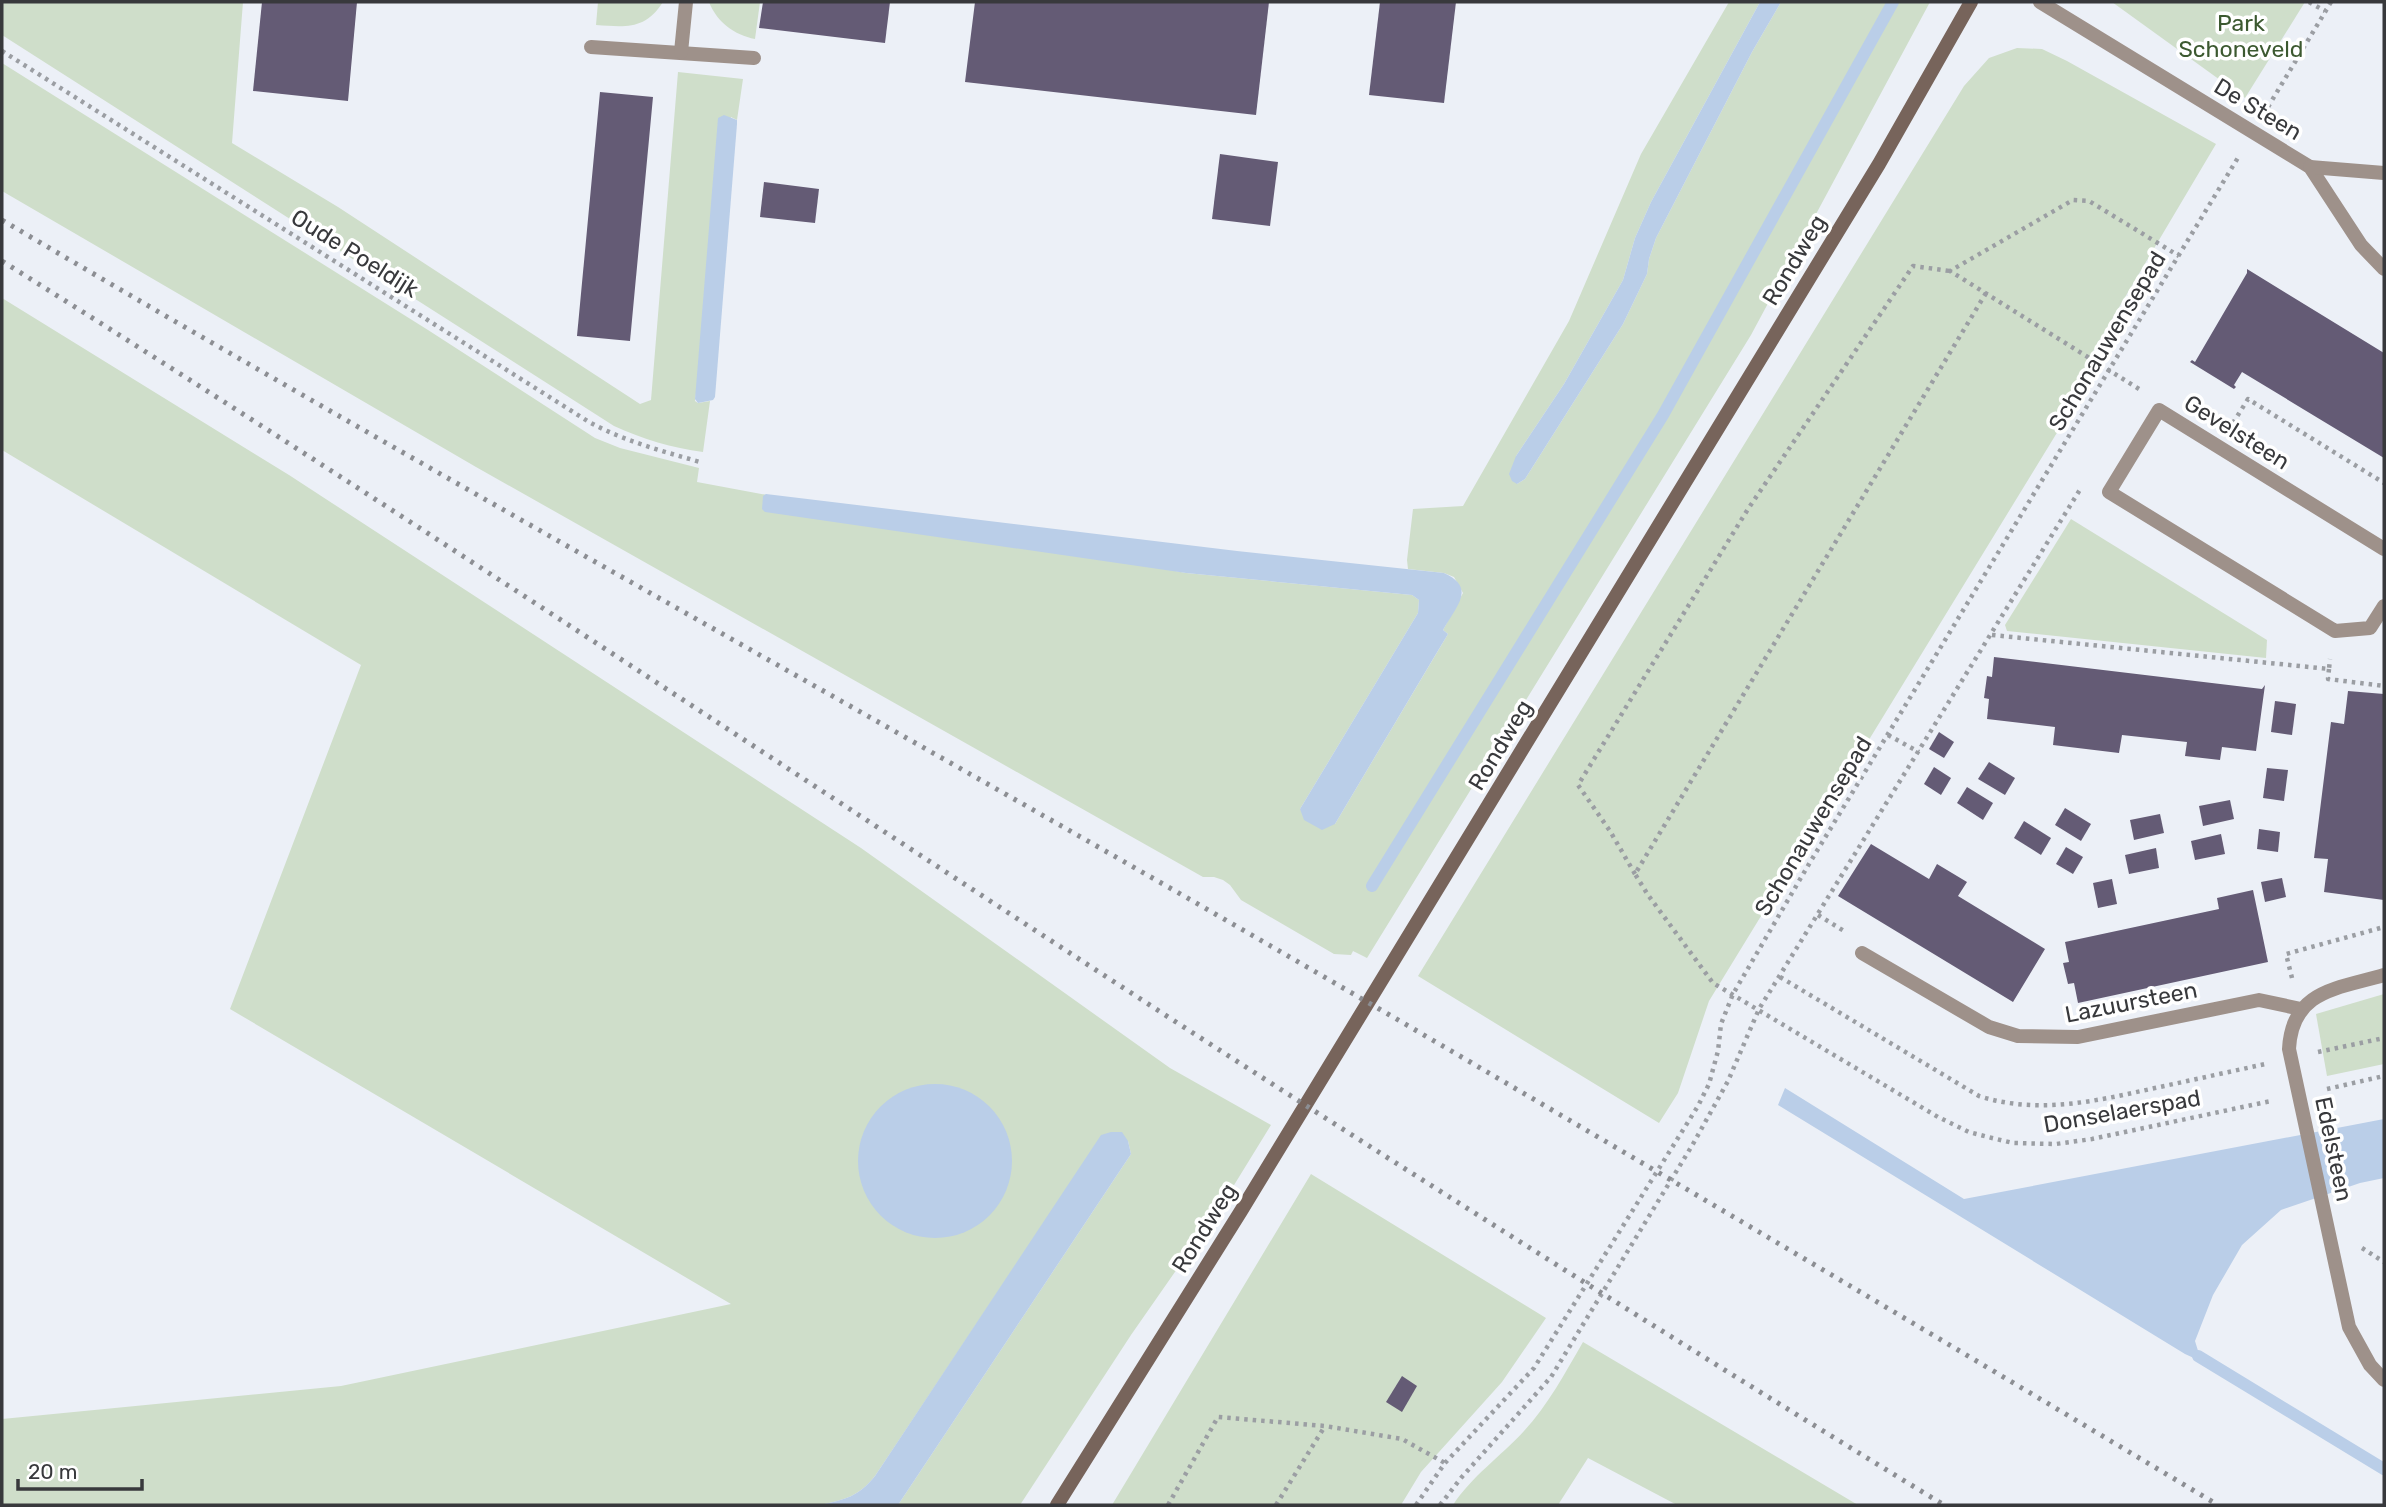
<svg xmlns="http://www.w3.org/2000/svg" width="2386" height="1507" font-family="Rubik,sans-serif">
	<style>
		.green { fill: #cfdeca }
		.water { fill: #bacee8 }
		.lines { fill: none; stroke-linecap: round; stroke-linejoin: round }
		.stream { stroke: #bacee8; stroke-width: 12 }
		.building { fill: #645b75 }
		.path { stroke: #9b9ea3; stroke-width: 4.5; stroke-dasharray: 3.5 5; stroke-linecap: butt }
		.service { stroke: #9e918a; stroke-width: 14 }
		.minor { stroke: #9e918a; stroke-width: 14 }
		.secondary { stroke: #77645b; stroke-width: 14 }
		.rail { stroke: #8c8e93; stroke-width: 5; stroke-dasharray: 3.5 7; stroke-linecap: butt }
		.labels { text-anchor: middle; stroke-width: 7; stroke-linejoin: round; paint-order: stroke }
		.park-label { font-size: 23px; fill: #3c5930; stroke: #fff }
		.street-label { font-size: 23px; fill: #38393c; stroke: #fff }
	</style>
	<rect width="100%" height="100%" fill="#ecf0f7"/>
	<g class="green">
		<path d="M2,2H243L232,143L338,207L640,404L651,400L678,72L743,79L737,120L731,117L695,401L698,403L710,401L703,452C672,448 643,439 614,426L2,35Z"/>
		<path d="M598,2H663C645,30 626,27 596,25Z"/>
		<path d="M709,2H760L755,39C734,35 717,22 709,2Z"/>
		<path d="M1729,2H1760L1651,202L1635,238L1623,280L1564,384L1516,456L1517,484L1525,479L1623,324L1647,274L1649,259L1656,238L1752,52L1781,2H1930L1751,335L1367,958L1353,951L1351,955L1334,954L1241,900L1230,885L1223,880L1214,877H1203L476,467L2,191V63L428,330L595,438L620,448L699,468L697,482L1186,573L1412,595L1419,600L1418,613L1300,809L1335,824L1448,634L1443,630L1463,593L1454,577L1444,573L1408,569L1407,560L1413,509L1463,506L1569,321L1641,154Z"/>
		<path d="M2112,2H2305L2245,98Z"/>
		<path d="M2017,48L2042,49L2067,61L2216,144L2086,363L2096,369L1709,1001L1678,1093L1659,1123L1418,976L1964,86L1989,58Z"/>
		<path d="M2,298L289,475L861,848L1170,1068L1271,1125L1223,1203L1131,1335L1020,1505H898L1131,1154L1128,1141L1029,1245L875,1476C858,1497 846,1499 820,1505H2V1419L341,1386L731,1304L230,1009L361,665L2,450Z"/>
		<path d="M2071,519L2267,640L2266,658L2007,631L2005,625Z"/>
		<path d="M2384,994V1064L2327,1076L2316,1014Z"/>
		<path d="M1311,1174L1546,1318L1502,1382L1421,1472L1401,1505H1112Z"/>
		<path d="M1583,1342L1858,1505H1677L1588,1458L1558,1505H1453C1471,1477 1501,1456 1524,1431C1548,1405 1565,1373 1583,1342Z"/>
	</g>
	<g class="water">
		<path d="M1760,2H1781L1752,52L1656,238L1649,259L1647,274L1623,324L1525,479L1517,484L1512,481L1509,474L1516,456L1564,384L1623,280L1635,238L1651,202Z"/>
		<path d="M724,115L737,120V124L715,397L713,400L698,403L695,399L718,118Z"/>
		<path d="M766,494L1237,551L1444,573C1477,588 1456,606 1443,630L1448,634L1436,654L1335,824L1322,830L1304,820L1300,809L1418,613L1419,600L1412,595L1186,573L765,512L762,509L763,496Z"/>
		<circle cx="935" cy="1161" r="77"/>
		<path d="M1785,1088L1964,1199L2384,1119V1178L2360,1183L2281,1210L2242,1245L2213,1295L2195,1341L2199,1354L2196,1359L2185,1354L1778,1105Z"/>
		<path d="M1111,1132H1122L1128,1141L1131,1154L898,1505H820C846,1499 858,1497 875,1476L1101,1135Z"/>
	</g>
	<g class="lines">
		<g class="stream">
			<path d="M1372,886L1663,415L1893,2"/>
			<path d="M2198,1356L2384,1469"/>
		</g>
	</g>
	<g class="building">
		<path d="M262,2H357L348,101L253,91Z"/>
		<path d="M763,2H890L885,43L759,28Z"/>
		<path d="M975,2H1269L1256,115L965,82Z"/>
		<path d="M1380,2H1456L1444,103L1369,95Z"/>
		<path d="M600,92L653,97L630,341L577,336Z"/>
		<path d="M1220,154L1278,162L1270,226L1212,219Z"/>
		<path d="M764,182L819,189L815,223L760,217Z"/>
		<path d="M2247,269L2384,353V458L2242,372L2234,385L2236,387L2234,389L2190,362L2192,360L2195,362L2247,273Z"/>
		<path d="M1994,657L2262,689L2265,685L2256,751L2222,747L2220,760L2185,756L2187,742L2122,735L2119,753L2053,745L2055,727L1987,719L1989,699L1984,698L1987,676L1992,677Z"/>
		<path d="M2348,691L2384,694V900L2324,892L2328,859L2314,858L2331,722L2344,724Z"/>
		<path d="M2275,701L2296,704L2292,735L2271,732Z"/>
		<path d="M1939,732L1954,742L1944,758L1929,749Z"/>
		<path d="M1989,762L2015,778L2005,795L1978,779Z"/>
		<path d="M1934,767L1951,778L1941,795L1924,784Z"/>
		<path d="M2267,768L2288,770L2284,801L2263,798Z"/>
		<path d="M1967,787L1993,803L1983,820L1957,803Z"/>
		<path d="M2230,800L2234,819L2203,826L2199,806Z"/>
		<path d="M2065,808L2091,824L2081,841L2055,825Z"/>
		<path d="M2160,814L2164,833L2134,840L2130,820Z"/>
		<path d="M2024,821L2051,838L2041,855L2014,838Z"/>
		<path d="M2259,829L2280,832L2278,852L2257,849Z"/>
		<path d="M2221,834L2225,854L2195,860L2191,841Z"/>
		<path d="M1871,844L1929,879L1937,864L1967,882L1958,896L2045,949L2013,1002L1838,896Z"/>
		<path d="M2066,847L2083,857L2073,874L2056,864Z"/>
		<path d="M2156,848L2159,868L2129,874L2125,855Z"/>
		<path d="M2282,878L2286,897L2265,902L2261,882Z"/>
		<path d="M2112,879L2117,904L2098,908L2093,883Z"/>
		<path d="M2253,890L2268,962L2078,1003L2074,983L2068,984L2063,963L2069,962L2065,942L2219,909L2217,898Z"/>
		<path d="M1402,1376L1417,1386L1402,1412L1386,1402Z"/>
	</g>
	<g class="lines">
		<g class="path">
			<path d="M2309,2L2325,11"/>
			<path d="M2,51L589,422C624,441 662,451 700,462"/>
			<path d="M2268,107L2331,2"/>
			<path d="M1986,293L1635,874L1648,895L1713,983L1938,1117L1969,1132L1992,1138L2013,1143L2056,1144L2092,1139L2271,1101"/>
			<path d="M2139,389L1950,271L2073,200L2089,201L2179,256"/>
			<path d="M2233,423L2248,399L2384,483"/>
			<path d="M1992,635L2329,669L2330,659"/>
			<path d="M2329,669L2328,679L2384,686"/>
			<path d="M1888,735L1919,752"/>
			<path d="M1635,874L1610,831L1578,785L1748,509L1913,266L1950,271"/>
			<path d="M1818,915L1844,931"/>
			<path d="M1780,977L1979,1096C2038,1115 2096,1101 2155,1088C2192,1080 2229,1072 2265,1064"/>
			<path d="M2292,978L2286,954L2384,927"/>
			<path d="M2318,1052L2384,1038"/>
			<path d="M2327,1089L2384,1076"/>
			<path d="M2362,1248L2384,1262"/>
			<path d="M1168,1505L1218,1417L1325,1426L1402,1439L1445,1463"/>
			<path d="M1276,1505L1325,1426"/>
			<path d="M1416,1505L1445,1463L1534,1368L1698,1106L1709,1084L1718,1051L1721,1024L1733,994L1809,864L2239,156"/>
			<path d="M1440,1505L1461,1478L1551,1377L1693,1144L1728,1081L1759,1009L2081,488"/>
		</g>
		<g class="service">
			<path d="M591,47L754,58"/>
			<path d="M2384,549L2159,410L2109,492L2335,631L2370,628L2384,606"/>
		</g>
		<g class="minor">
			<path d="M2040,2L2310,167L2361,245L2384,269"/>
			<path d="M681,52L686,2"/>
			<path d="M2310,167L2384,173"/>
			<path d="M1862,953L1989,1027L2018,1036L2078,1037L2259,1000L2301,1009"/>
			<path d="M2384,975C2337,989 2292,990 2289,1049L2349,1327L2370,1365L2384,1380"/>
		</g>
		<path class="secondary" d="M1057,1505L1241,1211L1879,164L1971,2"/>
		<g class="rail">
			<path d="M2,220C423,469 852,704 1276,949C1592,1132 1905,1318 2218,1505"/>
			<path d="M2,261C391,505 774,761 1159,1011C1419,1179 1680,1344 1944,1505"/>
		</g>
	</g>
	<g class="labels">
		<g class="park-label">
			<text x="2241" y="31">Park<tspan x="2241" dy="26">Schoneveld</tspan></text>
		</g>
		<g class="street-label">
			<text transform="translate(2258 109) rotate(31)" y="8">De Steen</text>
			<text transform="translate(355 253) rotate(32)" y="8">Oude Poeldijk</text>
			<text transform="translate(1794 260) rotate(-59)" y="8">Rondweg</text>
			<text transform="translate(2107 341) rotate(-59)" y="8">Schonauwensepad</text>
			<text transform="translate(2237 432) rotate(32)" y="8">Gevelsteen</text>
			<text transform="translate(1500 745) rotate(-59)" y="8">Rondweg</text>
			<text transform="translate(1813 826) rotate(-59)" y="8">Schonauwensepad</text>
			<text transform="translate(2131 1002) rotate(-11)" y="8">Lazuursteen</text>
			<text transform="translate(2122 1111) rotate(-10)" y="8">Donselaerspad</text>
			<text transform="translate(2334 1149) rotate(78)" y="8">Edelsteen</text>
			<text transform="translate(1204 1228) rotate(-58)" y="8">Rondweg</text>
		</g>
	</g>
	<rect width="2386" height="1507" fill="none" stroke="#38393c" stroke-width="7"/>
	<path d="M18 1479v10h124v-10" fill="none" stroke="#38393c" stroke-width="3.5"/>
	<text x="28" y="1479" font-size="21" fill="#38393c" stroke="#ffffff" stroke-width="5" paint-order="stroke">20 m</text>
</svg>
